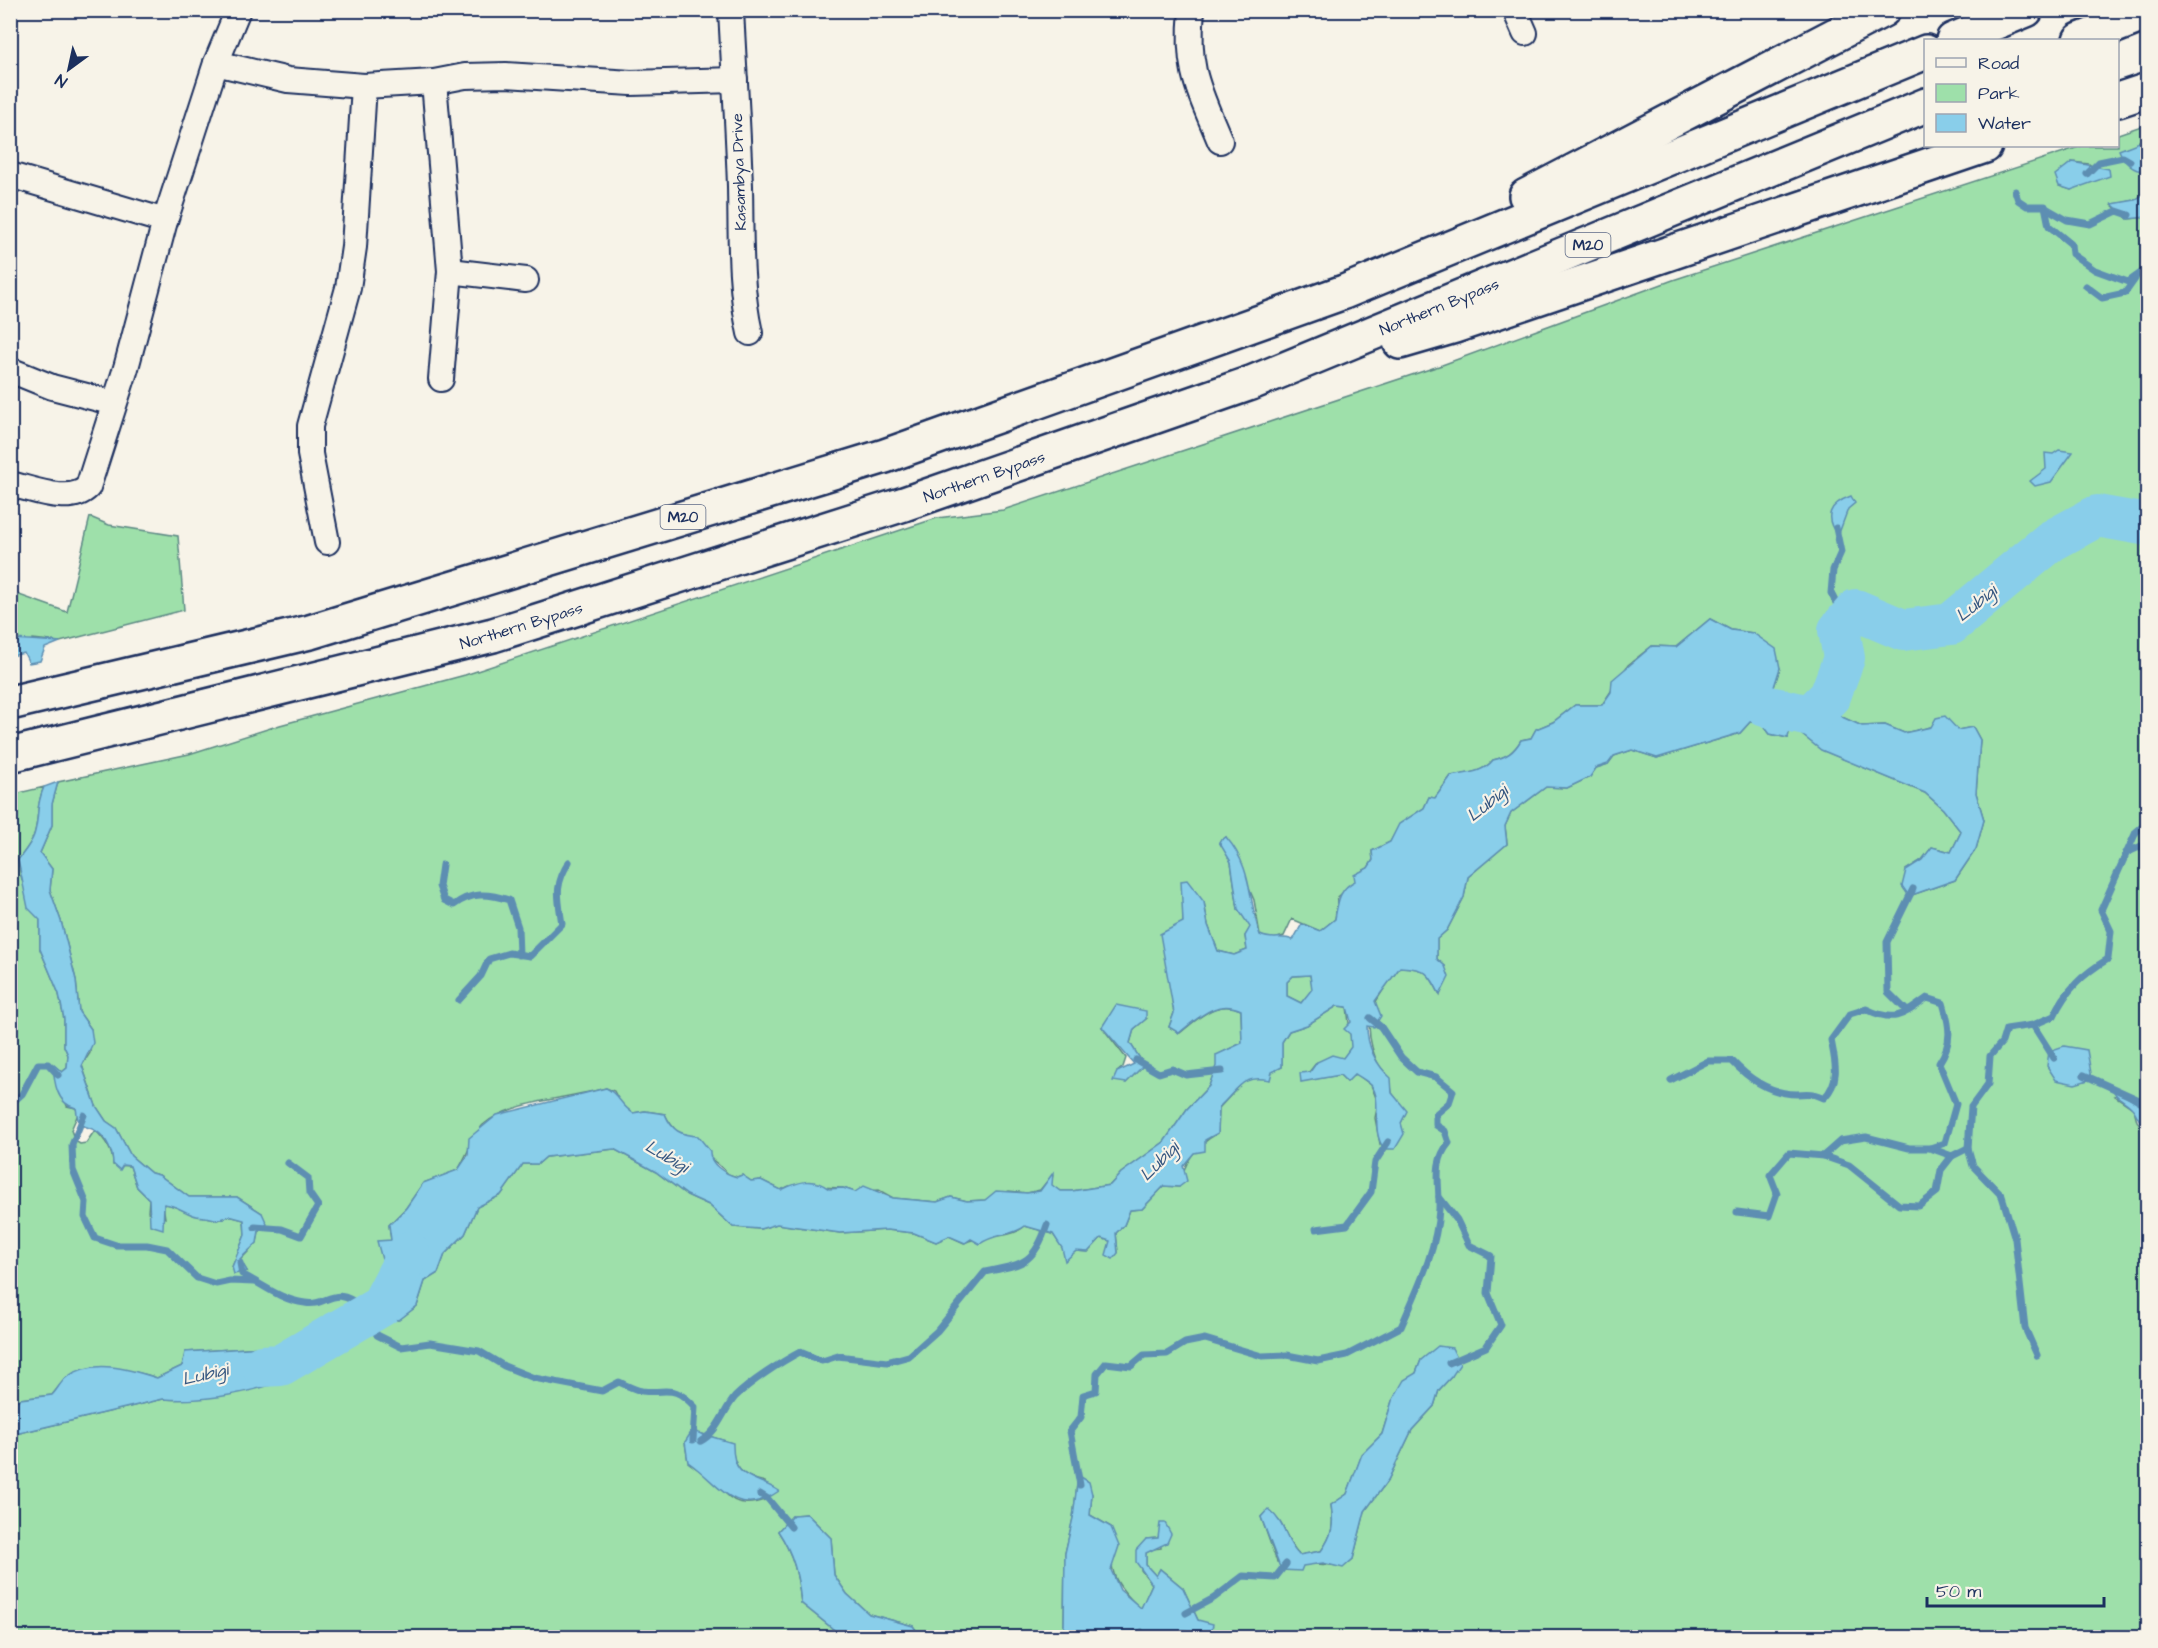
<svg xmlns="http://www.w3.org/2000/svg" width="2158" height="1648" font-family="'Architects Daughter',sans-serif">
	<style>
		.green { fill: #9ee0aa; stroke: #5c8884; stroke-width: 1.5; fill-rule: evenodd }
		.water { fill: #89ceea; stroke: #5d8eb2; stroke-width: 1.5; fill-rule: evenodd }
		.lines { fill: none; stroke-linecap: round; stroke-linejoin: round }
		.stream { stroke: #5d8eb2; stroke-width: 7 }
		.river { stroke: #89ceea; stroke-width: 42 }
		.minor-casing { stroke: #1b2f5e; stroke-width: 28 }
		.highway-casing { stroke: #1b2f5e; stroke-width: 38 }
		.minor { stroke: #f7f3e8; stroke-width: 24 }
		.highway { stroke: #f7f3e8; stroke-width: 33 }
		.labels { text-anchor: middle; stroke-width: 4.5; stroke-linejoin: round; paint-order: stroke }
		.shield { fill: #f7f3e8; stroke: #5d6a87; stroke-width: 1.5 }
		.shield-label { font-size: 15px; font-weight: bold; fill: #1b2f5e }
		.street-label { font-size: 16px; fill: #1b2f5e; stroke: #f7f3e8 }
		.water-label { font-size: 18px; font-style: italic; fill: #365781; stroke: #f7f3e8 }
	</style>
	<rect width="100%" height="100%" fill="#f7f3e8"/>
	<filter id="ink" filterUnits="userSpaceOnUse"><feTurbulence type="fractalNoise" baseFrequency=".0167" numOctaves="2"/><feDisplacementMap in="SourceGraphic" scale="12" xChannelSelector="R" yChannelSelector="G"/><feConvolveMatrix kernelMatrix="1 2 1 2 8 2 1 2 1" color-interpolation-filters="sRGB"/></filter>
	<g filter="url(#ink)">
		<g class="green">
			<path d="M2147,124V139L2139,141L2140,171H2147V192L2135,200L2112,205L2128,219L2148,217L2147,1086L2143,1085L2146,1103L2143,1107L2123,1093L2115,1096L2134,1109L2137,1121L2147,1134V1637H1174V1633L1183,1630L1211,1635L1198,1620L1183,1588L1160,1569L1156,1576L1146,1565V1553L1152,1549L1161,1548L1160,1532L1158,1538L1146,1539L1141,1570L1152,1584L1141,1609C1108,1579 1111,1570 1111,1527L1090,1515L1092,1494L1078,1476L1073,1519L1065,1553L1064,1628L1052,1637H921L913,1626L869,1614L847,1594L834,1575L831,1538L807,1514L793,1515L778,1531C794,1555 798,1575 801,1603L843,1637H11V1435L163,1399C218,1404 267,1370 314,1347L280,1346L186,1352L182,1366L157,1378C119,1365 104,1371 66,1378L52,1395L20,1399L11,1403L10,795L44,787C35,807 40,816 34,835C31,844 24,852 18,860L22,880L40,920V949L59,994L64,1019V1046L68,1055L67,1068L62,1072L53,1065L67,1106L76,1108L78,1114L71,1130L75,1141L80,1144L86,1143L95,1130C105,1140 113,1150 113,1165L130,1166L137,1187L149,1199L148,1212L165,1218L163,1204C176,1205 181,1210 192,1214C201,1217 209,1216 217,1220L229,1216L244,1220L245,1235L232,1267L247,1271L240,1260L257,1243L262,1213L237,1197H189L159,1175L151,1173L131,1156L116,1128L106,1121L96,1106L82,1065L90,1053L91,1029L79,1012L76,980L61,921L50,890L52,869L40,853L52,825V804L58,782L189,754L280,725L465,675L937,518L1003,510L1442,365L1673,280L2082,146H2118V134ZM2072,162L2089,164L2094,168L2071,190L2059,186L2056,175ZM1871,611L1898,626L1915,629L1902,643C1888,637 1855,611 1845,633C1843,637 1844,643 1842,648L1823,633L1827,620ZM1710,619L1731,630L1753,633L1780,668L1773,690L1780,706L1813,704L1862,726L1885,725L1904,733L1931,727L1958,730L1973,727L1980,740L1976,793L1984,820L1976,849L1955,880L1909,896L1906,870L1922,860L1932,847L1951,852L1961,832L1943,809L1925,793L1822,750L1797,731L1789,732L1788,738L1770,734L1760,721L1750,722L1740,733L1657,758L1632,750L1614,756L1608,764L1596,768L1590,777L1567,788L1546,787L1511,813L1505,826L1507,844L1468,877L1464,897L1447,930L1437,939V959L1445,966L1440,995C1429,972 1426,968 1400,967C1380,995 1362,1011 1372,1047C1376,1062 1379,1067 1390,1078L1392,1093L1406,1111L1401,1123L1380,1144L1375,1118L1378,1103L1371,1085L1355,1073L1347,1082L1340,1075L1302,1081L1317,1062L1343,1058L1352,1047L1347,1007L1337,1006L1307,1025L1289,1031L1282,1042V1067L1243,1082L1219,1108L1218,1133C1195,1146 1184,1162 1179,1187L1164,1186L1142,1209L1130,1210L1124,1225L1116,1233L1118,1253L1110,1241L1101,1238L1088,1252L1076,1251L1069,1257L1053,1234L1025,1226C1008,1241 983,1233 964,1243L949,1236L936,1242L914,1233L887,1230L840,1233L777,1224L760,1229L733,1227L709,1205L687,1195L656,1172L614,1149L546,1157L538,1164H523L501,1195L477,1207L465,1234L445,1254L438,1273L425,1281L417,1306L398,1320L383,1318V1303H371L391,1240L389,1225L406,1208L423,1183L458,1170C466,1158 474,1134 483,1125C509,1101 571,1098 606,1088L614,1091L621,1105L633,1113L645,1111L665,1114C677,1141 711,1154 728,1174L737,1177L742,1175L751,1181L761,1180L781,1190L789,1186L843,1188L855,1192L879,1190L893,1198L937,1202L951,1197L967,1201L985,1200L1009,1191L1027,1193L1040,1190L1053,1174L1051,1185L1060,1191H1072L1110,1185L1121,1173L1164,1142L1187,1109L1209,1086L1223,1052L1242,1043L1241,1010C1217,999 1198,1018 1180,1033L1169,1027L1174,1013L1169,979L1175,928L1183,922V907L1204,902L1208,925L1218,951L1234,955L1247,950L1245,936L1251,927L1238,909L1231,862L1220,842L1226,837L1254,900L1260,935L1270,940L1284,936L1292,919L1320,931L1335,919L1338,897L1356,881L1355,875L1368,868L1373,860L1372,851L1390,842L1400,824L1424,808L1429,797L1435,798L1451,776C1466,774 1483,773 1493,760C1507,757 1514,752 1521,740L1531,738L1536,729L1553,722L1575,705H1602L1628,665L1652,646L1676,647ZM1146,1019L1134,1029L1130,1043L1144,1065L1126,1083L1117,1072L1123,1067L1126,1058L1102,1027ZM1421,1360L1452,1376L1439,1390L1434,1406L1412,1430L1388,1480L1365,1511L1353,1559L1343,1567C1321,1562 1300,1566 1277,1562L1261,1517L1268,1510C1288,1525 1283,1538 1300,1555L1321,1551C1333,1535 1334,1524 1331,1505L1347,1494L1362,1455L1382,1434L1392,1401L1416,1373ZM702,1434L732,1443C732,1467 742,1477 765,1482L768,1499C732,1511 731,1496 707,1476C701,1471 694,1467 688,1462L685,1442Z"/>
			<path d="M90,517L109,525L178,536L184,610L60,642L33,639L11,656V592L67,612Z"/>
			<path d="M1310,975L1313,989L1301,1003L1287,996V982L1293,976Z"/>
		</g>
		<g class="water">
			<path d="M2147,139V171C2133,172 2124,162 2119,150Z"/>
			<path d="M2072,162L2109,169L2110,176L2071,190L2059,186L2055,175Z"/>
			<path d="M2147,192V217L2128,219L2112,204L2135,200Z"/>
			<path d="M2059,450L2073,452L2051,482L2035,486L2030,481L2046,469L2045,453L2053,454Z"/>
			<path d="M1851,496L1855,503L1848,509L1838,536C1823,517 1829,504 1851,496Z"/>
			<path d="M1845,607L1871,611L1898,626L1916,628L1902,643C1888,637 1855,611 1845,633C1843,637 1844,644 1842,648L1822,633L1828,612Z"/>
			<path d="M1710,619L1731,630L1753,633L1776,649L1780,668L1773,690L1780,706L1813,704L1862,726L1885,725L1904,733L1931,727L1936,718L1945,716L1958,730L1973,727L1980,740L1976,793L1984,820L1976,849L1955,880L1909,896L1902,886L1906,870L1922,860L1932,847L1951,852L1961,832L1943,809L1925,793L1821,750L1797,731L1789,732L1788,738L1770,734L1760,721L1750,722L1740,733L1657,758L1632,750L1614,756L1608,764L1596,768L1590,777L1567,788L1546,787L1511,813L1505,826L1507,844L1468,877L1464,897L1447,930L1437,939V959L1445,966L1449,977L1440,995C1429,973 1426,968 1400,967L1375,1001L1381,1016L1374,1027L1367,1026C1367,1046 1376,1065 1391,1078L1392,1093L1407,1111L1401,1123L1404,1134L1395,1149H1384C1369,1128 1384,1102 1371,1085C1367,1081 1360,1077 1355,1074L1347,1082L1340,1075L1301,1082L1300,1073L1310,1072L1317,1062L1332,1055L1343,1058L1351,1047L1350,1034L1344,1029L1351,1022L1347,1007L1337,1006L1307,1025L1289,1031L1282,1042V1067L1272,1072L1270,1080C1241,1074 1239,1089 1219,1107L1218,1133L1205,1140V1151L1194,1153L1183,1166L1187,1181L1179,1187L1164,1186L1142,1209L1130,1210L1124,1225L1116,1233L1118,1253L1113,1259L1106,1255L1110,1241L1101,1238L1088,1252L1076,1251L1065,1261L1062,1248L1053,1234L1025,1226C1011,1237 994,1233 980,1244L971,1239L965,1243L949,1236L936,1242L914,1233L887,1230L840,1233L777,1224L760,1229L733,1227L709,1205L687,1195L656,1172L614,1149L546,1157L538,1164H523L501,1195L477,1207L465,1234L445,1254L438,1273L425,1281L417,1306L399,1320L383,1318V1303H370L384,1267L377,1241L391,1240L389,1225L406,1208L423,1183L458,1170L468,1155L469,1138L497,1115L606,1088C618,1093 620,1105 633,1113L645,1111L665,1114C672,1131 681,1135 698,1136L710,1151C709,1164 725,1174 737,1177L742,1175L751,1181L761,1180L781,1190C798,1182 813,1176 829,1189L843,1188L855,1192L864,1186L893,1198L937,1202L951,1197L967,1201L985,1200L996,1191L1027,1193L1040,1191L1053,1173L1052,1185L1060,1191H1072L1110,1185L1121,1173L1164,1142L1187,1109L1209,1086L1216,1066V1055L1242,1043L1241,1010C1217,998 1198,1018 1179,1033L1169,1027L1174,1013L1160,934L1183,922L1181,881L1187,880L1204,902L1208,925L1218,951L1234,955L1247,950L1245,936L1250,927L1238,909L1231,862L1219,842L1226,837C1253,868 1248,900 1260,935C1272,941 1281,935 1293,940L1302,924L1320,931L1335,919C1338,901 1339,889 1355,881L1354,875L1368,868L1373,860L1372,851L1390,842L1399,824L1424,808L1429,797L1435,798L1451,776C1466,773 1483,773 1493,760C1507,757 1514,752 1521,740L1531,738L1536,729L1553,722L1575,705H1602L1611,692L1612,680L1652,646L1676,647ZM1310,975L1312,989L1301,1003L1287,996V982L1293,976Z"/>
			<path d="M13,639L60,642L45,648L40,661L29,663L24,653L11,656Z"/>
			<path d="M58,782L52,804V825L40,853L52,869L50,890L61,921L76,980L79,1012L91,1029L93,1043L82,1066L96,1106L106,1121L116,1128L131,1156L151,1173L159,1175L189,1197H237L262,1213L267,1224L259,1231L257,1243L240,1259L247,1271L234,1274L232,1267L245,1235L244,1220L229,1216L217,1220C209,1216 201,1218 193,1215C182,1211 176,1205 164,1204L163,1229L150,1225L149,1199L137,1187L130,1166L123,1165L120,1170L113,1164C113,1152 107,1138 96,1131C90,1127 84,1128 79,1122C77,1118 77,1113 76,1108C56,1104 54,1081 53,1064L62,1072L67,1068L68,1055L64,1046V1019L59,994L40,949V920L28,908L18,860C24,852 31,844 34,835C40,816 35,807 44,787Z"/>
			<path d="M1116,1005L1146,1011V1019L1134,1029L1130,1043L1144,1065L1126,1083L1113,1081L1117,1072L1134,1064L1102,1027Z"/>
			<path d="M2064,1046L2087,1050L2092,1079L2075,1084L2056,1080L2047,1066L2049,1051Z"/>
			<path d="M2142,1085L2147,1086V1134C2142,1126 2136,1112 2132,1108C2124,1099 2116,1099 2112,1088L2143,1107L2146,1103Z"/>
			<path d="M280,1346L314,1347L296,1377C255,1391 208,1403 163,1399L11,1435V1403L20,1399L52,1395C57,1390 61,1381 67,1377C93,1358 129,1369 157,1378L182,1366L185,1352Z"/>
			<path d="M1438,1346L1452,1348L1460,1364L1452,1376L1439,1390L1434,1406L1412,1430L1388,1480L1365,1511L1353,1559L1343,1568L1323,1563L1303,1566L1301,1571L1281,1570L1261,1517L1268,1509C1288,1525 1283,1539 1299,1555L1321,1551C1333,1535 1334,1524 1331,1505L1347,1494L1362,1454L1382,1434L1392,1401L1404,1380L1416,1373L1421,1360Z"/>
			<path d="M692,1431L733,1443C732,1481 754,1475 779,1491C736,1521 720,1484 688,1462L685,1442Z"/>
			<path d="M1078,1475L1089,1482L1092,1494L1090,1515L1111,1527L1119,1546L1111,1570L1120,1590L1141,1608L1152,1584L1136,1562V1550L1146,1539L1158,1538L1160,1523H1165L1171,1534L1167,1543L1146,1553V1565L1156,1576L1160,1569L1183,1588L1198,1620L1213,1624L1211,1635L1184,1630L1174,1633V1637H1150L1142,1629L1114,1637H1052L1064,1628L1065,1553L1073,1518Z"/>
			<path d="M807,1514L831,1538L834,1575L847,1594L869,1614L913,1626L921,1637H843L801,1603C798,1575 794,1555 778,1531L793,1515Z"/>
		</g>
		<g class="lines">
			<g class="stream">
				<path d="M2087,174L2099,162L2123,157L2130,161"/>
				<path d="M2015,191L2018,200L2027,206H2045L2049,226L2071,244L2072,254L2095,270L2128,282L2142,272H2148"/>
				<path d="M2046,208L2067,220L2090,224L2117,211L2129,215"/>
				<path d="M2086,286L2102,298L2125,293L2135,279"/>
				<path d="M1836,528L1841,552L1833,570L1831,593L1836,603L1848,613"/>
				<path d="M2126,853L2148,843"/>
				<path d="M442,865L439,886L444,900L454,905C471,892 488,893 509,900L518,927L519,955"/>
				<path d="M459,1000L481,976L489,959L509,953L530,956L562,924C558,897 554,885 569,862"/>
				<path d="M1906,1010L1888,992L1887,942L1913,889"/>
				<path d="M2033,1025L2054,1058"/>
				<path d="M1136,1060L1159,1073L1172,1069L1186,1075L1222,1071"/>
				<path d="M2084,1075L2148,1104"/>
				<path d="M1671,1080L1708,1061H1732C1749,1079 1771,1094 1797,1094C1809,1093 1813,1093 1824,1098C1841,1081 1835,1061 1831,1040L1850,1014L1866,1009C1895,1023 1902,1016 1927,998L1943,1003C1950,1026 1953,1042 1939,1063L1956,1104L1945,1143L1930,1148"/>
				<path d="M10,1105L22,1094L38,1064H48L58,1075"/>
				<path d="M84,1115L72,1145L73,1170L86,1202L85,1217L95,1238L116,1245H147L167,1249L197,1278L216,1284L230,1281L254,1282"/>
				<path d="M1823,1156L1849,1165L1899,1205L1919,1206L1937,1192L1941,1170L1952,1156"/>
				<path d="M1439,1197L1457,1220L1469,1245L1491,1256L1488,1293L1501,1325L1486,1347L1449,1363"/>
				<path d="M1737,1212L1769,1216L1777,1193L1770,1175L1789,1153L1823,1156L1840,1141L1866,1137L1909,1148H1930L1952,1156L1968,1148"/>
				<path d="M255,1227L282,1229L301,1236L318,1206L309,1193L308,1178L288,1163"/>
				<path d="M1316,1229L1347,1225L1371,1192L1375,1162L1388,1142"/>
				<path d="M240,1263L242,1274C263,1285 281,1300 305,1303C329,1307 332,1283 362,1307L381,1306"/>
				<path d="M367,1315L377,1335L401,1347L430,1343L479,1351L504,1366L534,1378L602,1391L619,1382C626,1385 635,1390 642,1391C669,1394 672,1383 695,1407L693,1440"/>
				<path d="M2037,1355L2025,1328L2015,1239L2002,1196L1973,1166L1968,1148L1971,1107L1988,1084L1990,1056L2002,1042L2006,1029L2033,1025L2054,1016C2066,990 2083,974 2108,959L2111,931L2101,910L2136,832L2148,822"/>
				<path d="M701,1441C718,1432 723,1411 735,1397C750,1382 781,1362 800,1352L822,1361L838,1356L887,1362L909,1356L937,1331L985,1272C1023,1264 1034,1264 1047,1225"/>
				<path d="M1080,1485L1070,1431L1081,1417L1083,1395L1096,1391L1097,1374L1106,1363L1131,1366L1144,1355L1167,1354L1185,1343L1205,1339L1262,1356L1287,1355L1318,1361L1347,1355L1401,1327C1417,1290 1437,1250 1439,1209C1440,1184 1432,1163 1449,1143L1445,1131L1436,1125V1114L1449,1103L1453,1091L1436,1077L1417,1072L1401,1057L1381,1027L1370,1018"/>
				<path d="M760,1494L768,1499L791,1527"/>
				<path d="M1186,1613L1214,1598L1243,1576L1275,1578L1286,1564"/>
			</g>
			<g class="river">
				<path d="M1765,706L1810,716L1830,696L1844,658L1839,630L1856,610L1903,630L1951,624L2051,541L2097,516L2148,525"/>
				<path d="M262,1366L281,1365L381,1306L409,1252"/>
			</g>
			<defs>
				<g id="minor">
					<path d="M731,10C734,69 738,127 740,186C741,236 739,284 750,333"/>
					<path d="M1192,10C1186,69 1198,88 1220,141"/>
					<path d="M1515,10L1525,33"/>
					<path d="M216,63L288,80L364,86L434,82L465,76L506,75L631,83L735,80"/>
					<path d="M434,82L450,271L441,379"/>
					<path d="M10,175L165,221"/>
					<path d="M450,271L526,280"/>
					<path d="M10,370L52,387L114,403"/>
					<path d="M10,484C33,489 70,505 88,487L126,368L165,221L216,63L238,10"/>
					<path d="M327,542L310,454V426L348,288L354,247L364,86"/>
				</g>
				<g id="highway">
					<path d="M1953,40L2026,10"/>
					<path d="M2080,40L2148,13"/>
					<path d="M2118,100L2148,90"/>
					<path d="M1526,196L1883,10"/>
					<path d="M1400,342L1455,326L1985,146"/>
					<path d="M10,703L310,632L885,456L1344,292L1926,52"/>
					<path d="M10,755L493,635L904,504L1251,383L1926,105"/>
				</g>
			</defs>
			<use href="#minor" class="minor-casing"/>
			<use href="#highway" class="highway-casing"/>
			<use href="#minor" class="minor"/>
			<use href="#highway" class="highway"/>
		</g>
	</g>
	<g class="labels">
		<g class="shield">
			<rect x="1565.5" y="233" width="45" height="24" rx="4.5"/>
			<rect x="660.5" y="505" width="45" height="24" rx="4.5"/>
		</g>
		<g class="shield-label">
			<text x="1588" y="250">M20</text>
			<text x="683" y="522">M20</text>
		</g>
		<g class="street-label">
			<text transform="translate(738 172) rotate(-92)" y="6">Kasambya Drive</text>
			<text transform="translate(1439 306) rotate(-22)" y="6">Northern Bypass</text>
			<text transform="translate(984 476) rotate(-19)" y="6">Northern Bypass</text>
			<text transform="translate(521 625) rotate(-17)" y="6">Northern Bypass</text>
		</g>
		<g class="water-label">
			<text transform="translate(1976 603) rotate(-39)" y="6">Lubigi</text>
			<text transform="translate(1487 803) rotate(-39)" y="6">Lubigi</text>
			<text transform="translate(667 1156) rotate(30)" y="6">Lubigi</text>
			<text transform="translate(1159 1161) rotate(-45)" y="6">Lubigi</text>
			<text transform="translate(205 1374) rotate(-13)" y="6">Lubigi</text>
		</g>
	</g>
	<rect width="2158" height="1648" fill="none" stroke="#f7f3e8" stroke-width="36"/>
	<rect x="18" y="18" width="2122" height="1612" fill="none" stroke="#1b2f5e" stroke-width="2" filter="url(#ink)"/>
	<rect x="1924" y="39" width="195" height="108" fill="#f7f3e8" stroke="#9fa5b1" stroke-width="1.5"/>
	<rect x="1936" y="58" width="30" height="9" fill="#f7f3e8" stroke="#9fa5b1" stroke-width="1.5"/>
	<text x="1978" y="69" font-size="18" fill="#1b2f5e">Road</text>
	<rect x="1936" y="84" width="30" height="18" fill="#9ee0aa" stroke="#9fa5b1" stroke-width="1.5"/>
	<text x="1978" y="99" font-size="18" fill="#1b2f5e">Park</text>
	<rect x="1936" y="114" width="30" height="18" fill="#89ceea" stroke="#9fa5b1" stroke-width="1.5"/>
	<text x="1978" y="129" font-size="18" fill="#1b2f5e">Water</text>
	<g transform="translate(69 69) rotate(213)" stroke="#f7f3e8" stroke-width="4.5" paint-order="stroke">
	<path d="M0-4.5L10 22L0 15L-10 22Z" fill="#1b2f5e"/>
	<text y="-9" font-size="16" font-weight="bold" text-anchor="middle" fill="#1b2f5e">N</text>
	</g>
	<path d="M1927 1597v9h177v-9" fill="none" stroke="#1b2f5e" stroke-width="3"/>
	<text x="1936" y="1597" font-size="18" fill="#1b2f5e" stroke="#f7f3e8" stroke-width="4.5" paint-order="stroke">50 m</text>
</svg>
